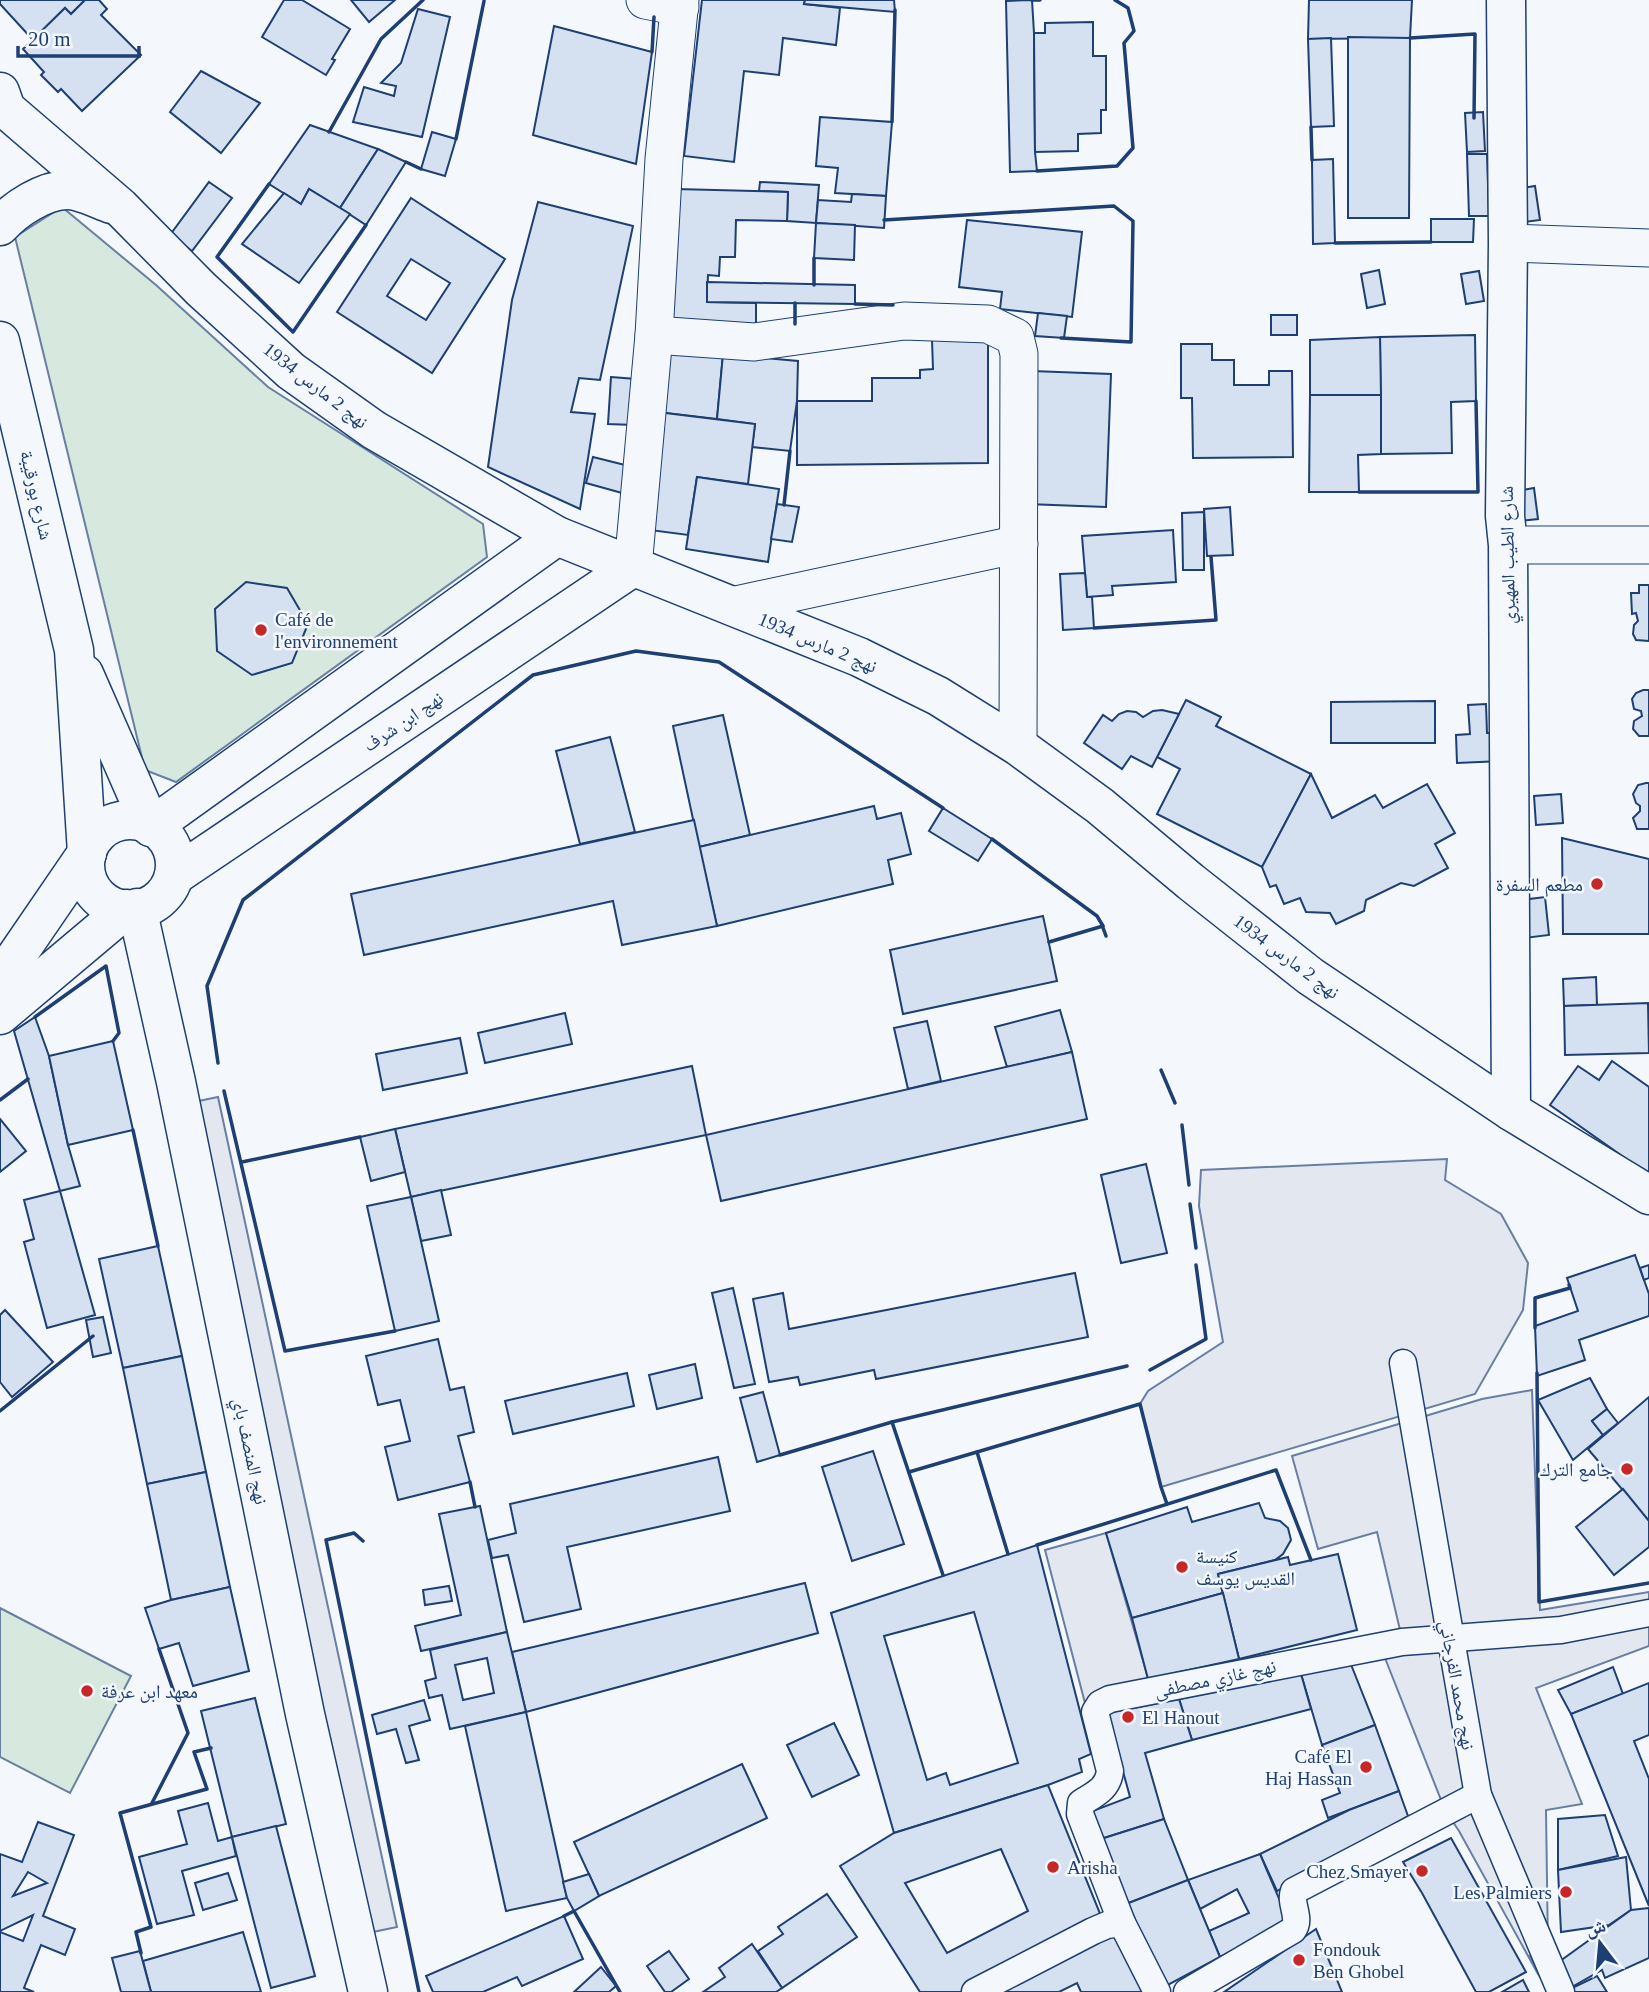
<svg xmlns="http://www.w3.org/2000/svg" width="1649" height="1992" font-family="'Times New Roman','Noto Naskh Arabic',serif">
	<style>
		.green { fill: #d7e8df; stroke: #687fa3; stroke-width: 2 }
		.parking { fill: #e3e8f0; stroke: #687fa3; stroke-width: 2 }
		.building { fill: #d5e0f0; stroke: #1d3f73; stroke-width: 2; fill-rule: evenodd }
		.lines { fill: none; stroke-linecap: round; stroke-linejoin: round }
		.pedestrian-casing { stroke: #1d3f73; stroke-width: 29 }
		.minor-casing { stroke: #1d3f73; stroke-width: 39 }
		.tertiary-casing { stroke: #1d3f73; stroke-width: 41 }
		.secondary-casing { stroke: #1d3f73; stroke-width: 41 }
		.pedestrian { stroke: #f4f7fb; stroke-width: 26 }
		.minor { stroke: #f4f7fb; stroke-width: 37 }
		.tertiary { stroke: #f4f7fb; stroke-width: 38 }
		.secondary { stroke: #f4f7fb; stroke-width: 38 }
		.wall { stroke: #1d3f73; stroke-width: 3.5 }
		.poi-dot { fill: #c62828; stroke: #f4f7fb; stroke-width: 2.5 }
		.labels { text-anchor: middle; stroke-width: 5; stroke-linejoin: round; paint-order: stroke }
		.street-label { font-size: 19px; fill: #1d3f73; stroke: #f4f7fb }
		.poi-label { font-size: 19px; fill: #1d3f73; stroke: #f4f7fb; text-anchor: start }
	</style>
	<rect width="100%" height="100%" fill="#f4f7fb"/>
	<g class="green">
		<path d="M62,207L156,285L268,387L483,524L487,557L176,782L145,770L15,237Z"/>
		<path d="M0,1608L131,1676L70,1793L0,1757Z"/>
	</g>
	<g class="parking">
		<path d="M218,1097L397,1927L368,1933L189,1103Z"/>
		<path d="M1447,1159L1445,1180L1501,1214L1528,1263L1523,1310L1475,1394L1161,1487L1140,1404L1148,1391L1223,1342L1199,1206L1201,1170Z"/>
		<path d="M1532,1390L1540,1610L1649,1592V1646L1536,1688L1582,1804L1546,1810L1548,1950L1529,1956L1551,1992L1538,1974L1459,1831L1445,1810L1383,1653L1404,1647L1377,1532L1318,1549L1292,1456L1482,1399Z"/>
		<path d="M1106,1533L1150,1685L1085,1703L1045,1550Z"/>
	</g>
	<g class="building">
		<path d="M0,0H85L71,14L65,8L33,40L0,4Z"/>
		<path d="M85,0H99L107,9L101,15L141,55L82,111L61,89L58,92L41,75L44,72L23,49L65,8L71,14Z"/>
		<path d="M284,0H302L350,29L332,59L335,60L326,75L262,37Z"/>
		<path d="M351,0H395L369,22Z"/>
		<path d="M702,0H805L804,4L840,8L836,45L783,38L779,75L744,71L734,162L684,156Z"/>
		<path d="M805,0H894L895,12L804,4Z"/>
		<path d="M1032,0L1034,33L1035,152L1037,171L1010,172L1006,1Z"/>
		<path d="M1309,0H1412L1410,38L1308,39Z"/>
		<path d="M418,9L450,17L422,137L353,122L364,87L394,96L396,86L381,83L401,63Z"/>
		<path d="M1093,22V56H1106V110H1101V133L1078,134V151L1035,152L1034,33H1045V23Z"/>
		<path d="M554,26L652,52L636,164L533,135Z"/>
		<path d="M1348,37L1410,38L1409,218H1348Z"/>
		<path d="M1331,38L1334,126L1311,127L1308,39Z"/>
		<path d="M201,71L260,103L221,153L170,112Z"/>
		<path d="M1483,112L1485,151L1467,152L1465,113Z"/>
		<path d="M820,117L892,122L886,196L835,193L838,168L816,166Z"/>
		<path d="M310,125L378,149L340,208L309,189L301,204L269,184Z"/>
		<path d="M432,132L456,139L445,176L421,169Z"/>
		<path d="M378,149L406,162L366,225L340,208Z"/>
		<path d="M1467,154H1487L1489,216H1469Z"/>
		<path d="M1333,159L1335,243L1313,244L1312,160Z"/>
		<path d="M209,182L232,198L192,251L170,235Z"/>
		<path d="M760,182L819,185L816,223L787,221L788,192L759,191Z"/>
		<path d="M1535,186L1540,220L1515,223L1509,190Z"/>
		<path d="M309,189L350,214L299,283L242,244L284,193L301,204Z"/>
		<path d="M676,189L788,192L787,221L736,220L735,257H720L719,276L708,275L707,302L756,303V329L672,327Z"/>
		<path d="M852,194L886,196L884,228L816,223L818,200L851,202Z"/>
		<path d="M411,198L505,259L432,373L337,312ZM411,259L450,283L426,320L387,296Z"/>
		<path d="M538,202L633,226L600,380L579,378L571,412L595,414L580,509L488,467L512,300Z"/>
		<path d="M1431,219H1474L1473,242H1431Z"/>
		<path d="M967,220L1082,232L1072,317L1000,309L1002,292L959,287Z"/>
		<path d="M816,223L855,225L854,260L814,258Z"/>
		<path d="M1379,270L1385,304L1367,308L1361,274Z"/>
		<path d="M1479,271L1484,301L1466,304L1461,274Z"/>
		<path d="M707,282L855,285V304L707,302Z"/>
		<path d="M1038,313L1067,316L1064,338L1035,336Z"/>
		<rect x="1271" y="315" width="26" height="20"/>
		<path d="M1475,335L1476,401L1451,402L1452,453L1381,454L1380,337Z"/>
		<path d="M1380,337L1381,395H1310V340Z"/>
		<path d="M932,340H988V463L797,465V401H872V378H920V370L933,369Z"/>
		<path d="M1181,344H1212V360H1234V385H1269V371H1292L1293,457L1193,458L1192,398H1181Z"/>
		<path d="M660,348L723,354L717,419L657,412Z"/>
		<path d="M723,354L798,361L797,401L790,451L752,447L755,424L717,419Z"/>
		<path d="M1032,371L1111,374L1106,507L1027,504Z"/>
		<path d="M611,377L636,379L634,425L608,424Z"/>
		<path d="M1310,395H1381V454L1358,455L1359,492H1309Z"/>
		<path d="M657,412L755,424L748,484L697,477L688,535L642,529Z"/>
		<path d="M593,457L629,466L622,493L586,483Z"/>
		<path d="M697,477L779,489L768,562L686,549Z"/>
		<path d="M1534,488L1538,519L1520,521L1517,491Z"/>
		<path d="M777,504L799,507L792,542L771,539Z"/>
		<path d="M1230,507L1233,555L1207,556L1204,509Z"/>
		<path d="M1204,512V570H1183L1182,513Z"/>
		<path d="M1173,530L1176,582L1112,586L1113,595L1087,597L1082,536Z"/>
		<path d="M1085,573L1087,597H1092L1094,628L1063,630L1060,574Z"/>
		<path d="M246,582L287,588L308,624L292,663L252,675L217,651L215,609Z"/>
		<path d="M1639,585H1649V641L1636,640L1633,634L1634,625L1638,621L1636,613L1632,614L1631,593H1639Z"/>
		<path d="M1643,690H1649V736H1639L1633,729L1634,721L1642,716L1641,711L1634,709L1632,699L1636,693Z"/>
		<path d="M1186,700L1221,717L1216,726L1311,774L1262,867L1157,814L1180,769L1157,757Z"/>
		<path d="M1435,701V743H1331V702Z"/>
		<path d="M1486,704L1487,733H1500L1502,761L1457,763L1456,735L1470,734L1468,705Z"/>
		<path d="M1162,710L1179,714L1152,767L1131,756L1122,769L1084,743L1103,715L1112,721L1119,714L1127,711L1136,712L1143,717L1153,711Z"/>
		<path d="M723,715L750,835L699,847L673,726Z"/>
		<path d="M610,737L635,832L580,844L556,751Z"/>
		<path d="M1311,774L1332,818L1375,795L1383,808L1427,784L1455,833L1435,844L1448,868L1414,886L1401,883L1366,900L1364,911L1336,924L1330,913L1306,912L1300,898L1284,904L1276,885L1270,887L1262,867Z"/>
		<path d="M1646,783H1649V829H1637L1633,818L1640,811V806L1636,803L1633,794L1638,785Z"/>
		<path d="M1561,794L1563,823L1536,825L1534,796Z"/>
		<path d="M874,806L877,819L901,813L911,854L888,860L893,884L717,926L699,847Z"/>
		<path d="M943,808L992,839L978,861L929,831Z"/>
		<path d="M694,820L717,926L622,945L613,901L364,955L351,894Z"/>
		<path d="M1562,838L1649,859V934H1563Z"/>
		<path d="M1545,897L1549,935L1525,938L1521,900Z"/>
		<path d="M1043,916L1057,981L903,1014L890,950Z"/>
		<path d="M1596,977L1597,1005L1564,1006L1563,979Z"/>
		<path d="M1648,1003L1649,1053L1565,1055L1564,1006Z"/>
		<path d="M1060,1010L1072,1052L1007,1067L995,1027Z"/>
		<path d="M565,1013L572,1044L485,1063L478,1033Z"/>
		<path d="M35,1017L49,1056L68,1145L80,1186L60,1191L14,1031Z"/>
		<path d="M927,1021L941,1081L908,1089L894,1028Z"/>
		<path d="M460,1038L467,1073L383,1090L376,1054Z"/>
		<path d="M113,1041L133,1130L68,1145L49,1056Z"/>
		<path d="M1072,1052L1087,1119L721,1201L706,1135Z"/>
		<path d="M1612,1061L1649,1087V1175L1550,1105L1578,1066L1599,1080Z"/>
		<path d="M692,1066L706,1135L411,1197L395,1129Z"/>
		<path d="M0,1119L26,1151L0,1172Z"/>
		<path d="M395,1129L405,1172L371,1181L360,1137Z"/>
		<path d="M1146,1164L1167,1253L1121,1263L1101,1175Z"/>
		<path d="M441,1190L451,1235L421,1241L411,1197Z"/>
		<path d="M60,1191L95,1315L47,1328L24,1242L34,1239L24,1200Z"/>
		<path d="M411,1197L439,1321L395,1331L367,1206Z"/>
		<path d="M158,1246L182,1356L123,1368L99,1259Z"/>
		<path d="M1635,1255L1649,1294V1316L1579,1340L1585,1360L1537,1376L1535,1326L1578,1311L1567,1278Z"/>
		<path d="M1649,1265V1278L1644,1280L1640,1268Z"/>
		<path d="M1075,1273L1088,1337L876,1379L874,1370L800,1385L798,1377L769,1382L753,1299L783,1293L789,1329Z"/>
		<path d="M733,1288L755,1384L734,1388L712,1293Z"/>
		<path d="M5,1310L53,1362L12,1397L0,1382V1315Z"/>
		<path d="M103,1317L111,1353L93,1357L86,1320Z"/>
		<path d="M438,1339L450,1390L464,1387L474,1432L458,1436L470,1482L398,1500L385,1447L410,1441L400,1400L378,1405L366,1356Z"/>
		<path d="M182,1356L206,1472L147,1484L123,1368Z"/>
		<path d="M695,1364L702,1398L657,1409L649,1375Z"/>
		<path d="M627,1373L634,1406L513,1434L505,1401Z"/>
		<path d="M1590,1378L1607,1409L1592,1421L1603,1435L1573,1460L1538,1400Z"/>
		<path d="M763,1392L780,1455L757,1462L740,1398Z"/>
		<path d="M1649,1397V1521L1588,1449Z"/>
		<path d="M1607,1409L1618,1423L1603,1435L1592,1421Z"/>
		<path d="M873,1451L904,1544L852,1561L822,1467Z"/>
		<path d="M718,1457L730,1511L567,1547L581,1609L524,1622L508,1555L492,1558L488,1540L516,1533L510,1504Z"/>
		<path d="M206,1472L230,1587L171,1600L147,1484Z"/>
		<path d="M1623,1489L1649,1521V1547L1614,1575L1576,1527Z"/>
		<path d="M1259,1503L1265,1518L1280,1521L1288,1528L1291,1540L1283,1554L1275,1560L1218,1574L1223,1593L1132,1618L1106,1533L1187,1507L1192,1522Z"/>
		<path d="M480,1506L507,1632L421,1651L415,1626L461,1615L439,1514Z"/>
		<path d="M1037,1545L1091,1754L1079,1759L1082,1772L1048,1785L894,1833L831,1613ZM974,1612L1018,1763L950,1785L946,1773L927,1780L884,1636Z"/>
		<path d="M1338,1554L1357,1630L1239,1659L1218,1574L1288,1557L1290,1565Z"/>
		<path d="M805,1583L818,1633L526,1712L512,1652Z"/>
		<path d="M449,1586L452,1601L425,1605L423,1590Z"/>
		<path d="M230,1587L249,1671L193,1686L179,1643L159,1649L145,1608L171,1600Z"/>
		<path d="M1223,1593L1239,1659L1148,1679L1132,1618Z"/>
		<path d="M507,1632L526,1712L450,1729L442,1695L429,1698L425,1681L436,1678L430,1650ZM487,1658L494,1693L463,1700L455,1665Z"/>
		<path d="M1350,1662L1375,1725L1322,1745L1301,1674Z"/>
		<path d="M1613,1667L1623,1694L1571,1714L1558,1690Z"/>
		<path d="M1301,1674L1311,1709L1192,1740L1179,1699Z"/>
		<path d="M1649,1683V1735L1634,1741L1649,1779V1906L1571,1714Z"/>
		<path d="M255,1698L286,1824L232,1837L201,1711Z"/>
		<path d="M1179,1699L1192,1740L1145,1753L1164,1819L1101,1839L1090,1812L1130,1797L1107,1713Z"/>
		<path d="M424,1700L430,1720L409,1726L419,1760L406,1763L396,1729L377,1734L372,1715Z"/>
		<path d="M526,1712L567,1898L506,1911L465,1726Z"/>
		<path d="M834,1723L859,1775L812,1797L787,1745Z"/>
		<path d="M1375,1725L1399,1791L1328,1818L1322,1800L1340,1793L1322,1745Z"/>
		<path d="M742,1764L767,1818L599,1896L574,1842Z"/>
		<path d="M1048,1785L1101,1916L961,1992H920L840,1866L894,1833ZM1001,1849L1028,1911L947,1953L905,1883Z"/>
		<path d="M1399,1791L1408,1816L1277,1891L1260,1854L1349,1810Z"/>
		<path d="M208,1803L218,1841L232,1837L236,1856L182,1871L194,1915L157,1924L139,1857L187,1844L178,1811Z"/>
		<path d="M1605,1815L1618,1856L1558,1870V1819Z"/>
		<path d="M1164,1819L1188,1880L1126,1904L1101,1839Z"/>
		<path d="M38,1822L74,1835L43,1916L75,1929L65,1955L41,1945L24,1988L34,1992H0V1932L23,1941L33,1915L0,1931V1854L22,1862ZM28,1872L47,1883L13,1896Z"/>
		<path d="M276,1826L315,1976L271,1988L232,1837Z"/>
		<path d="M1451,1838L1526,1972L1489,1992H1476L1422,1893L1403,1862Z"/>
		<path d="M1260,1854L1289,1922L1220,1957L1209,1931L1249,1913L1237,1889L1200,1909L1188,1880Z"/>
		<path d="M1626,1857L1631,1910L1609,1925L1561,1932L1558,1870Z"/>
		<path d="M228,1873L237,1900L203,1910L195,1883Z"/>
		<path d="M589,1874L599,1896L574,1911L567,1898L563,1882Z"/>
		<path d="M1188,1880L1220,1957L1166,1986L1126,1904Z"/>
		<path d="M827,1894L857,1937L782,1988L758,1951L783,1934L778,1927Z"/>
		<path d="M1649,1908V1958L1605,1978L1602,1970L1570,1988L1556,1964L1631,1910Z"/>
		<path d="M564,1916L583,1959L522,1986L517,1977L483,1992H433L426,1976Z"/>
		<path d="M1316,1929L1342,1992H1224Z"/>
		<path d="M243,1932L261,1992H151L143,1961Z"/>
		<path d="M1113,1933L1143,1992H1081L1077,1983L1059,1992H994Z"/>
		<path d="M752,1944L782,1988L776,1992H703L725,1977L719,1968Z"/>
		<path d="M140,1951L151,1992H121L112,1958Z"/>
		<path d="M669,1951L689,1979L671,1992H665L647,1966Z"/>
		<path d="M601,1967L616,1986L609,1992H574Z"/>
		<path d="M1597,1976L1607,1992H1569L1568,1990Z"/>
		<path d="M1523,1980L1529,1992H1502Z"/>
	</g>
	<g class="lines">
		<defs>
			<g id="pedestrian">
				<path d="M1403,1363L1478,1795L1561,1992"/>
				<path d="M975,1992L1093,1931L1107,1925L1122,1923"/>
				<path d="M1157,1992L1122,1923L1080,1814L1081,1803C1095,1794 1108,1789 1110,1771L1095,1712L1100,1704L1110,1699L1402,1642L1561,1630L1649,1613"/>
				<path d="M1187,1992L1293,1930C1302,1918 1289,1904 1294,1891L1478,1795"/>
			</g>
			<g id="minor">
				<path d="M645,0L680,7"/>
				<path d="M1508,243L1649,248"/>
				<path d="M654,335L754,342L904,321L988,324L1015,337L1019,354L1018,746"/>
				<path d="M1508,545H1649"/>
				<path d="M633,567L654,335L664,159L680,0"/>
				<path d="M731,606L1019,544"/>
			</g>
			<g id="tertiary">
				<path d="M1506,0L1508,243L1505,516L1508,545L1511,1111"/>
				<path d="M0,92L6,109L120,207L201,289L291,371L374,430L557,536L859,657L938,696L1018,746L1100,806L1191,882L1310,976L1511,1111L1649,1195"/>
				<path d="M0,226C15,209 44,190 68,190C80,190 100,200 111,204"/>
				<path d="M151,827L557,536"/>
				<path d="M174,876L633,567"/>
				<path d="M0,980L87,853"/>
				<path d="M0,1015L126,909"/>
			</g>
			<g id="secondary">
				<path d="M0,341L74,650L87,853"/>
				<path d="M84,674L151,827"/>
				<circle cx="130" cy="865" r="45"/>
				<path d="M137,908L176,1082L305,1714L368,1992"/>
			</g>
		</defs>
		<use href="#pedestrian" class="pedestrian-casing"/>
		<use href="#minor" class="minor-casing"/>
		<use href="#tertiary" class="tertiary-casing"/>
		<use href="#secondary" class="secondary-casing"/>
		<use href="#pedestrian" class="pedestrian"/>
		<use href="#minor" class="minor"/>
		<use href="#tertiary" class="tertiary"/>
		<use href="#secondary" class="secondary"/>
		<g class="wall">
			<path d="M1032,0H1040"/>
			<path d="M1410,38L1475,34L1474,118"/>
			<path d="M652,52L654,17"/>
			<path d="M892,122L895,10"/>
			<path d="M1311,127L1312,160"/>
			<path d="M329,132L381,39L423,0"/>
			<path d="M456,139L484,1"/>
			<path d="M406,162L421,169"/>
			<path d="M1037,171L1117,166L1133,148L1124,43L1134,31L1128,8L1115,0"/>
			<path d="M269,184L217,257L293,332L366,225"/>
			<path d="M884,220L1114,206L1133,221L1131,342L1061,338"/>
			<path d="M1335,243L1431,242"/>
			<path d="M814,285V258"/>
			<path d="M795,303V324"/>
			<path d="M855,304L893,305"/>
			<path d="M1359,492H1478L1476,401"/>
			<path d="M784,505L790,451"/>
			<path d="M1094,628L1216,620L1211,557"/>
			<path d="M992,839L1097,916L1103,926L1049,942"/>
			<path d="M1102,925L1106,936"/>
			<path d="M35,1017L106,966L119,1033L113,1041"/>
			<path d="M218,1063L207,986L243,900L533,675L636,651L719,662L943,808"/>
			<path d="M1161,1070L1175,1103"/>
			<path d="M224,1091L285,1351L395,1331"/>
			<path d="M0,1100L28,1079"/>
			<path d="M1182,1125L1189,1185"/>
			<path d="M133,1130L158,1246"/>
			<path d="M242,1162L360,1137"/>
			<path d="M1190,1204L1196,1248"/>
			<path d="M1535,1328V1298L1570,1288L1569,1285"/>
			<path d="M1150,1370L1206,1339L1196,1265"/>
			<path d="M1537,1373L1539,1602L1649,1583"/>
			<path d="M0,1411L93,1336"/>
			<path d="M892,1422L943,1575"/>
			<path d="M977,1452L1140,1404L1161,1487L1167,1504"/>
			<path d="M780,1455L892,1422L1127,1366"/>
			<path d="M909,1472L977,1452L1008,1554"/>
			<path d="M470,1482L475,1507"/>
			<path d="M363,1541L354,1533L326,1540L419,1992"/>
			<path d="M1037,1545L1276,1470L1311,1560"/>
			<path d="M152,1803L188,1733L159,1649"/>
			<path d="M564,1916L574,1911L620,1992"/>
			<path d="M141,1953L136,1932L151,1927L120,1813L207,1789L194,1752L211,1748"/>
		</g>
	</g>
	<g class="poi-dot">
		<circle cx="261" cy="630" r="7"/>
		<circle cx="1597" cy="884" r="7"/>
		<circle cx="1627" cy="1469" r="7"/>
		<circle cx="1182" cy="1567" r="7"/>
		<circle cx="87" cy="1691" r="7"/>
		<circle cx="1128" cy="1717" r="7"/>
		<circle cx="1366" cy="1767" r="7"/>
		<circle cx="1053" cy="1867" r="7"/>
		<circle cx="1422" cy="1871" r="7"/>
		<circle cx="1566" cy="1892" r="7"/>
		<circle cx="1299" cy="1960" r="7"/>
	</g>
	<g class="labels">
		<g class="street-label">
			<text transform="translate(316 385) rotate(38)" y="7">نهج 2 مارس 1934</text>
			<text transform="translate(37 495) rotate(77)" y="7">شارع بورقيبة</text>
			<text transform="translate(1507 555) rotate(-91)" y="7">شارع الطيب المهيري</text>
			<text transform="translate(818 642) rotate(23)" y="7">نهج 2 مارس 1934</text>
			<text transform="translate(403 721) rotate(-34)" y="7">نهج ابن شرف</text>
			<text transform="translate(1287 956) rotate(37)" y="7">نهج 2 مارس 1934</text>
			<text transform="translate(251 1451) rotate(78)" y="7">نهج المنصف باي</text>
			<text transform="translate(1215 1678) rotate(-12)" y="7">نهج غازي مصطفى</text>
			<text transform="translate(1458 1685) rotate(80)" y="7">نهج محمد الفرجاني</text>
		</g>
		<g class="poi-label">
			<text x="275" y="626">Café de<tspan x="275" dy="22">l'environnement</tspan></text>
			<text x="1583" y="891" text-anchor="end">مطعم السفرة</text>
			<text x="1613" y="1476" text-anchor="end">جامع الترك</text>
			<text x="1196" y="1563">كنيسة<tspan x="1196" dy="22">القديس يوسف</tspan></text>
			<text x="101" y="1698">معهد ابن عرفة</text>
			<text x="1142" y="1724">El Hanout</text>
			<text x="1352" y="1763" text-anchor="end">Café El<tspan x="1352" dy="22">Haj Hassan</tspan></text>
			<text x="1067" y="1874">Arisha</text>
			<text x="1408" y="1878" text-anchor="end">Chez Smayer</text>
			<text x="1552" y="1899" text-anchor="end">Les Palmiers</text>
			<text x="1313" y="1956">Fondouk<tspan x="1313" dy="22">Ben Ghobel</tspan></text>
		</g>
	</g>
	<g transform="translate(1600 1943) rotate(344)" stroke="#f4f7fb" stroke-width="5" paint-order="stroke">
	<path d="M0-5L12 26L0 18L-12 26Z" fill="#1d3f73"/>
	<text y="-10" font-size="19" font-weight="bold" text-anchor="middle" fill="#1d3f73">ش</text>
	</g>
	<path d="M18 46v10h121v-10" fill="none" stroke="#1d3f73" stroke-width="3.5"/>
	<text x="28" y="46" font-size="21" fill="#1d3f73" stroke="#f4f7fb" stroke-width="5" paint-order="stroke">20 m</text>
</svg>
